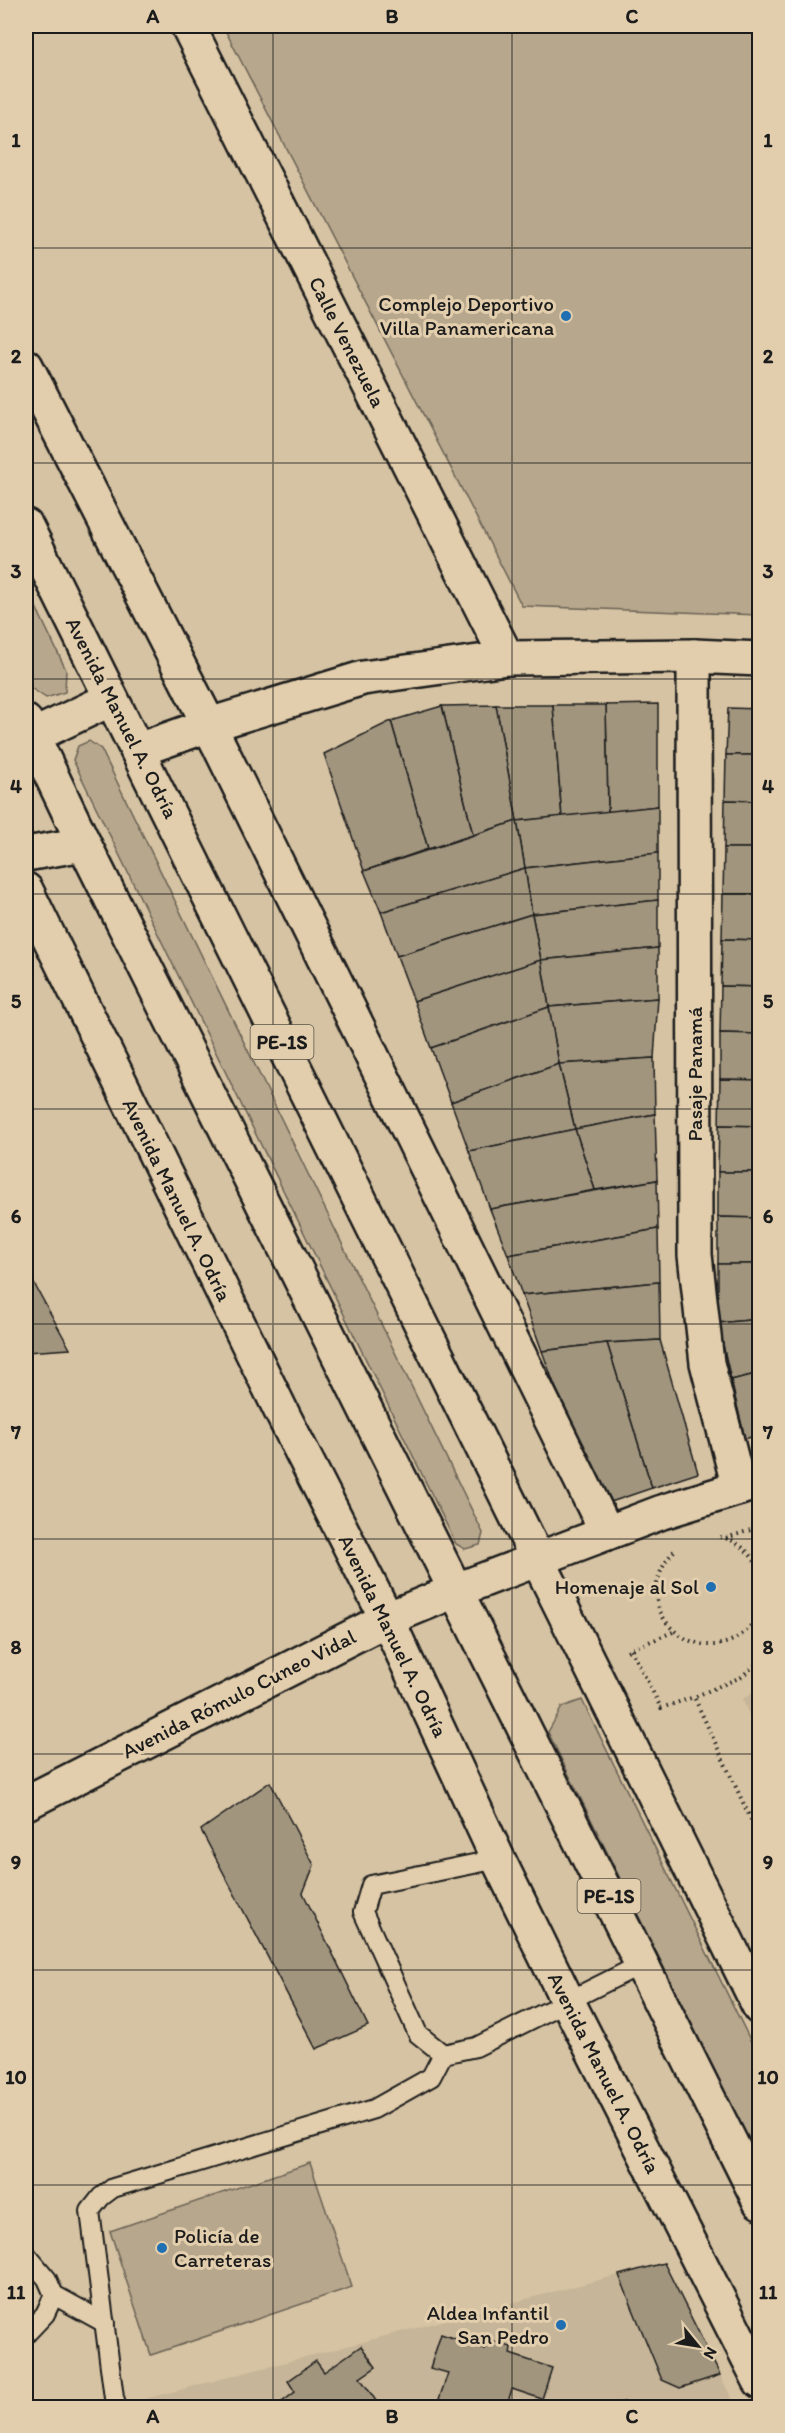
<svg xmlns="http://www.w3.org/2000/svg" width="785" height="2433" font-family="Itim,sans-serif">
	<style>
		.built { fill: #c6b598 }
		.green { fill: #b7a78d; stroke: #6a6254; stroke-width: 1.5 }
		.building { fill: #a1957e; stroke: #1c1c1c; stroke-width: 1.5 }
		.lines { fill: none; stroke-linecap: round; stroke-linejoin: round }
		.lane-casing { stroke: #1c1c1c; stroke-width: 22 }
		.street-casing { stroke: #1c1c1c; stroke-width: 38 }
		.highway-casing { stroke: #1c1c1c; stroke-width: 38 }
		.path { stroke: #1c1c1c; stroke-width: 4; stroke-dasharray: 1.5 4.5; stroke-linecap: butt }
		.lane { stroke: #e2ceac; stroke-width: 18 }
		.street { stroke: #e2ceac; stroke-width: 33 }
		.highway { stroke: #e2ceac; stroke-width: 33 }
		.grid { fill: none; stroke: #1c1c1c; stroke-width: 1.5; stroke-opacity: 0.55 }
		.poi-dot { fill: #1f6fb2; stroke: #e2ceac; stroke-width: 2 }
		.labels { text-anchor: middle; stroke-width: 6; stroke-linejoin: round; paint-order: stroke }
		.shield { fill: #e2ceac; stroke: #575147; stroke-width: 1.5 }
		.shield-label { font-size: 20px; font-weight: bold; fill: #1c1c1c }
		.poi-label { font-size: 21px; fill: #1c1c1c; stroke: #e2ceac; text-anchor: end }
		.street-label { font-size: 21px; fill: #1c1c1c; stroke: #e2ceac }
		.neatline { fill: none; stroke: #1c1c1c; stroke-width: 2 }
		.grid-label { font-size: 20px; text-anchor: middle; font-weight: bold; fill: #1c1c1c }
	</style>
	<rect width="100%" height="100%" fill="#d6c3a3"/>
	<filter id="ink" filterUnits="userSpaceOnUse"><feTurbulence type="fractalNoise" baseFrequency=".0167" numOctaves="2"/><feDisplacementMap in="SourceGraphic" scale="12" xChannelSelector="R" yChannelSelector="G"/><feConvolveMatrix kernelMatrix="1 2 1 2 8 2 1 2 1" color-interpolation-filters="sRGB"/></filter>
	<g filter="url(#ink)">
		<g class="built">
			<path d="M759,1690V1736L742,1699Z"/>
			<path d="M664,2263L736,2407L150,2408L145,2399Z"/>
		</g>
		<g class="green">
			<path d="M223,26H759V615L522,606Z"/>
			<path d="M26,586L66,670L65,692L46,698L31,688L26,676Z"/>
			<path d="M89,741L101,749L483,1533L480,1545L465,1549L456,1544L73,760L78,746Z"/>
			<path d="M582,1700L759,2058V2161L548,1732L562,1707Z"/>
			<path d="M310,2163L352,2287L151,2355L110,2231Z"/>
		</g>
		<g class="building">
			<path d="M658,704V806L608,812L606,705Z"/>
			<path d="M496,705H553L562,817L517,821Z"/>
			<path d="M496,705L517,821L473,835L442,706Z"/>
			<path d="M553,705H606L608,812L562,817Z"/>
			<path d="M442,706L473,835L428,849L391,721Z"/>
			<path d="M728,708L760,709V755H726Z"/>
			<path d="M391,721L428,849L364,871L324,754Z"/>
			<path d="M726,755H760V801L725,800Z"/>
			<path d="M725,800L760,801V848H724Z"/>
			<path d="M658,806V853L525,868L517,821Z"/>
			<path d="M517,821L525,868L381,912L364,871Z"/>
			<path d="M724,848H760V894H723Z"/>
			<path d="M658,853V900L532,914L525,868Z"/>
			<path d="M525,868L532,914L397,956L381,912Z"/>
			<path d="M723,894H760V940L722,939Z"/>
			<path d="M658,900V948L541,960L532,914Z"/>
			<path d="M532,914L541,960L414,1001L397,956Z"/>
			<path d="M722,939L760,940V987L721,986Z"/>
			<path d="M658,948V998L549,1007L541,960Z"/>
			<path d="M541,960L549,1007L431,1048L414,1001Z"/>
			<path d="M721,986L760,987V1034L720,1033Z"/>
			<path d="M658,998L654,1058L559,1064L549,1007Z"/>
			<path d="M549,1007L559,1064L451,1102L431,1048Z"/>
			<path d="M720,1033L760,1034V1080L720,1079Z"/>
			<path d="M654,1058L655,1114L575,1129L559,1064Z"/>
			<path d="M559,1064L575,1129L469,1151L451,1102Z"/>
			<path d="M720,1079L760,1080V1126L719,1125Z"/>
			<path d="M655,1114L657,1180L595,1190L575,1129Z"/>
			<path d="M719,1125L760,1126V1172H718Z"/>
			<path d="M575,1129L595,1190L490,1209L469,1151Z"/>
			<path d="M718,1172H760V1218L718,1217Z"/>
			<path d="M657,1180L658,1229L508,1255L490,1209Z"/>
			<path d="M718,1217L760,1218V1264H718Z"/>
			<path d="M658,1229L659,1282L522,1295L508,1255Z"/>
			<path d="M718,1264H760V1319L718,1323Z"/>
			<path d="M26,1269L70,1349L26,1352Z"/>
			<path d="M659,1282L660,1340L607,1343L542,1351L522,1295Z"/>
			<path d="M760,1319V1373L731,1380L718,1323Z"/>
			<path d="M660,1340L698,1473L652,1488L607,1343Z"/>
			<path d="M607,1343L652,1488L599,1506L542,1351Z"/>
			<path d="M760,1373V1434L745,1439L731,1380Z"/>
			<path d="M270,1782L314,1865L303,1893L368,2026L316,2049L201,1830Z"/>
			<path d="M664,2263L720,2375L680,2388L662,2380L619,2275Z"/>
			<path d="M441,2334L485,2349L487,2340L511,2347L510,2354L552,2368L542,2399L512,2389L506,2408H436L448,2373L430,2368Z"/>
			<path d="M361,2346L376,2367L360,2378L381,2408H274L295,2392L288,2381L316,2361L324,2372Z"/>
			<path d="M624,2402L626,2408H600Z"/>
		</g>
		<g class="lines">
			<defs>
				<g id="lane">
					<path d="M498,1859L371,1885L363,1912L418,2034L443,2054L476,2047L642,1964"/>
					<path d="M26,2254L47,2279L54,2295L45,2314L26,2334"/>
					<path d="M54,2295L105,2323"/>
					<path d="M117,2408L114,2398L90,2211L101,2197L113,2188L374,2109L431,2077L443,2054"/>
				</g>
				<g id="street">
					<path d="M188,26L507,658"/>
					<path d="M26,366L209,725L607,1533"/>
					<path d="M694,656L695,1255L707,1363L739,1488"/>
					<path d="M138,750L209,725L363,678L507,658L694,656L760,659"/>
					<path d="M26,854L84,844"/>
					<path d="M26,890L284,1417L387,1619L498,1859L568,2002L760,2381"/>
					<path d="M26,1803L387,1619L457,1590L662,1512L759,1482"/>
				</g>
				<g id="highway">
					<path d="M26,526L760,2008"/>
					<path d="M26,722L84,844L760,2202"/>
					<path d="M33,736L111,699"/>
				</g>
			</defs>
			<use href="#lane" class="lane-casing"/>
			<use href="#street" class="street-casing"/>
			<use href="#highway" class="highway-casing"/>
			<g class="path">
				<path d="M720,1537C739,1540 751,1554 760,1569"/>
				<path d="M726,1538L760,1527"/>
				<path d="M674,1551C615,1618 720,1688 760,1612"/>
				<path d="M631,1649L661,1708L694,1697"/>
				<path d="M627,1651L673,1632"/>
				<path d="M760,1661L741,1677L694,1697L760,1839"/>
			</g>
			<use href="#lane" class="lane"/>
			<use href="#street" class="street"/>
			<use href="#highway" class="highway"/>
		</g>
	</g>
	<path class="grid" d="M273,26V2408M512,26V2408M26,248H760M26,463H760M26,679H760M26,894H760M26,1109H760M26,1324H760M26,1539H760M26,1754H760M26,1970H760M26,2185H760"/>
	<g class="poi-dot">
		<circle cx="566" cy="316" r="6"/>
		<circle cx="711" cy="1587" r="6"/>
		<circle cx="162" cy="2248" r="6"/>
		<circle cx="561" cy="2325" r="6"/>
	</g>
	<g class="labels">
		<g class="shield">
			<rect x="250.5" y="1025" width="63" height="34" rx="4.5"/>
			<rect x="577.5" y="1879" width="63" height="34" rx="4.5"/>
		</g>
		<g class="shield-label">
			<text x="282" y="1049">PE-1S</text>
			<text x="609" y="1903">PE-1S</text>
		</g>
		<g class="poi-label">
			<text x="554" y="311">Complejo Deportivo<tspan x="554" dy="24">Villa Panamericana</tspan></text>
			<text x="699" y="1594">Homenaje al Sol</text>
			<text x="174" y="2243" text-anchor="start">Policía de<tspan x="174" dy="24">Carreteras</tspan></text>
			<text x="549" y="2320">Aldea Infantil<tspan x="549" dy="24">San Pedro</tspan></text>
		</g>
		<g class="street-label">
			<text transform="translate(347 342) rotate(63)" y="7">Calle Venezuela</text>
			<text transform="translate(122 718) rotate(63)" y="7">Avenida Manuel A. Odría</text>
			<text transform="translate(695 1074) rotate(-90)" y="7">Pasaje Panamá</text>
			<text transform="translate(177 1200) rotate(64)" y="7">Avenida Manuel A. Odría</text>
			<text transform="translate(393 1636) rotate(64)" y="7">Avenida Manuel A. Odría</text>
			<text transform="translate(239 1694) rotate(-27)" y="7">Avenida Rómulo Cuneo Vidal</text>
			<text transform="translate(604 2073) rotate(63)" y="7">Avenida Manuel A. Odría</text>
		</g>
	</g>
	<rect width="785" height="2433" fill="none" stroke="#e2ceac" stroke-width="66"/>
	<g transform="translate(698 2346) rotate(120)" stroke="#e2ceac" stroke-width="4.5" paint-order="stroke">
	<path d="M0-4.5L10 22L0 15L-10 22Z" fill="#1c1c1c"/>
	<text y="-9" font-size="16" font-weight="bold" text-anchor="middle" fill="#1c1c1c">N</text>
	</g>
	<rect x="33" y="33" width="719" height="2367" class="neatline"/>
	<g class="grid-label">
		<text x="153" y="23">A</text>
		<text x="392" y="23">B</text>
		<text x="632" y="23">C</text>
		<text x="16" y="147">1</text>
		<text x="768" y="147">1</text>
		<text x="16" y="363">2</text>
		<text x="768" y="363">2</text>
		<text x="16" y="578">3</text>
		<text x="768" y="578">3</text>
		<text x="16" y="793">4</text>
		<text x="768" y="793">4</text>
		<text x="16" y="1008">5</text>
		<text x="768" y="1008">5</text>
		<text x="16" y="1223">6</text>
		<text x="768" y="1223">6</text>
		<text x="16" y="1439">7</text>
		<text x="768" y="1439">7</text>
		<text x="16" y="1654">8</text>
		<text x="768" y="1654">8</text>
		<text x="16" y="1869">9</text>
		<text x="768" y="1869">9</text>
		<text x="16" y="2084">10</text>
		<text x="768" y="2084">10</text>
		<text x="16" y="2299">11</text>
		<text x="768" y="2299">11</text>
		<text x="153" y="2423">A</text>
		<text x="392" y="2423">B</text>
		<text x="632" y="2423">C</text>
	</g>
</svg>
